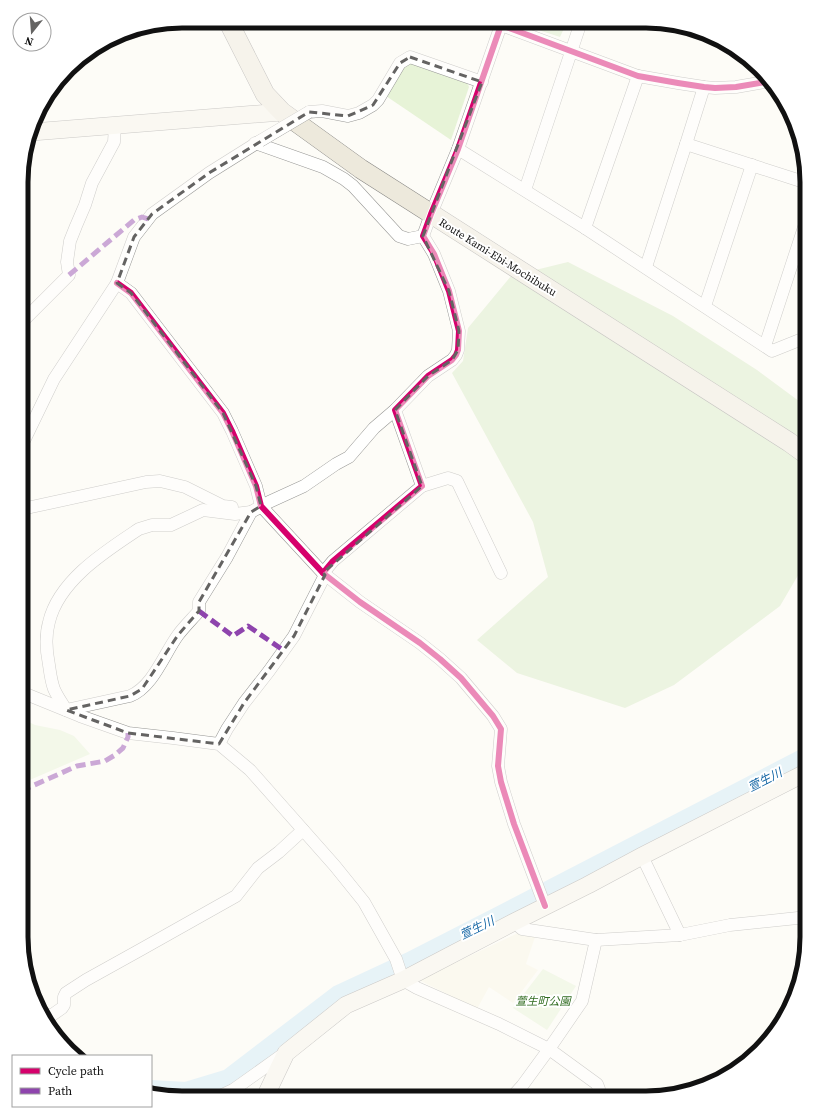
<svg xmlns="http://www.w3.org/2000/svg" width="828" height="1119" font-family="'Source Serif 4','Noto Sans JP',serif">
	<style>
		.farmland { fill: #f9f7e4 }
		.green { fill: #e7f3d7 }
		.forest { fill: #d8eac5 }
		.lines { fill: none; stroke-linecap: round; stroke-linejoin: round }
		.river { stroke: #cde8f7; stroke-width: 22 }
		.street-casing { stroke: #979795; stroke-width: 13 }
		.secondary-casing { stroke: #8e8d8b; stroke-width: 18 }
		.primary-casing { stroke: #858482; stroke-width: 20 }
		.street { stroke: #fffffe; stroke-width: 12 }
		.secondary { stroke: #f6f4eb; stroke-width: 17 }
		.primary { stroke: #ede9dc; stroke-width: 19 }
		.street-bridge-casing { stroke: #979795; stroke-width: 13; stroke-linecap: butt }
		.street-bridge { stroke: #fffffe; stroke-width: 12 }
		.quiet { stroke: #8e44ad; stroke-width: 5; stroke-dasharray: 10 5; stroke-linecap: butt }
		.cycleway-casing { stroke: #fff; stroke-width: 8 }
		.cycleway { stroke: #d6006c; stroke-width: 6 }
		.marked { fill: none; stroke: #646362; stroke-width: 3; stroke-dasharray: 8 5; stroke-linejoin: round }
		.labels { text-anchor: middle; stroke-width: 4; stroke-linejoin: round; paint-order: stroke }
		.street-label { font-size: 11px; fill: #111; stroke: #fff }
		.park-label { font-size: 11px; font-style: italic; fill: #2f6b1f; stroke: #fff }
		.water-label { font-size: 12px; font-style: italic; fill: #1768a6; stroke: #fff }
		.rim { fill: none; stroke: #111; stroke-width: 5 }
	</style>
	<rect width="100%" height="100%" fill="#fdfcf7"/>
	<path class="farmland" d="M520,932L536,934L526,964L538,970L513,1003L489,987L477,1009L419,980Z"/>
	<g class="green">
		<path d="M412,63L467,82L469,87L451,140L386,96L404,66Z"/>
		<path d="M21,718L35,725L60,730L74,736L90,754L32,779L21,783Z"/>
		<path d="M543,969L576,986L547,1030L513,1008Z"/>
	</g>
	<g class="forest">
		<path d="M514,22H567L560,37Z"/>
		<path d="M568,262L673,316L757,370L807,407V560L780,606L674,685L625,708L517,673L477,640L548,577L533,522L452,373L463,361L468,328L511,276Z"/>
	</g>
	<g class="lines">
		<path class="river" d="M151,1091L186,1093L229,1080L339,996L410,963L502,916L807,758"/>
		<defs>
			<g id="street">
				<path d="M309,112L322,111L348,116L359,113L373,105L378,100L400,63L410,57L482,82"/>
				<path d="M255,143L323,167L344,179L353,186L399,236L408,239L423,236"/>
				<path d="M686,144L807,183"/>
				<path d="M458,149L585,228L772,351L807,337"/>
				<path d="M525,190L581,22"/>
				<path d="M585,228L638,76"/>
				<path d="M646,267L686,144L704,87"/>
				<path d="M117,283L131,293L223,413L232,431L256,486L261,506L323,573L360,602L420,643L440,659L461,678L493,716L501,729L498,766L501,782L514,824L545,906"/>
				<path d="M705,306L752,165"/>
				<path d="M22,322L69,275L67,262L70,241L76,226L85,205L92,183L114,142L115,125"/>
				<path d="M765,346L807,218"/>
				<path d="M22,445L54,379L117,283L134,237L152,214L209,173L260,141"/>
				<path d="M422,486L448,478L457,481L501,573"/>
				<path d="M22,509L146,482L160,481L185,487L223,506L232,507"/>
				<path d="M323,573L333,561L422,486L395,410L428,376L452,360L456,355L458,350L459,331L449,291L434,254L423,236L431,214L458,149L501,25L638,76L678,83L704,87L715,88L736,87L771,81"/>
				<path d="M21,692L80,716L128,733L173,738L219,744L250,770L335,866L364,902L396,959L403,980L417,988L499,1024L549,1049L597,1084L599,1089"/>
				<path d="M66,710L130,696C153,687 164,654 178,635C184,627 192,619 199,611V602L227,557L251,512L269,502L304,486L336,464L349,457L374,428L395,410"/>
				<path d="M66,710C62,703 57,696 54,689C51,681 50,672 49,665C46,650 45,636 49,622C59,580 106,551 139,529L152,525H171L203,510L235,514L251,512"/>
				<path d="M219,744L227,729L244,703L269,671L294,636L325,575"/>
				<path d="M642,856L680,935"/>
				<path d="M514,922L522,929L596,940"/>
				<path d="M42,1015H52L62,1008L64,1005V997L66,993L86,980L140,950L236,896L258,868L279,852L303,830"/>
				<path d="M218,1097L233,1090L285,1053"/>
				<path d="M511,1098L522,1086L549,1049L582,1001L596,940L680,935L730,925L807,917"/>
			</g>
			<g id="secondary">
				<path d="M32,132L282,112"/>
				<path d="M265,1097L286,1053L346,1005L403,980L514,922L588,885L642,856L807,772"/>
			</g>
			<path id="primary" d="M228,21L265,94L282,112L361,169L789,442L807,455"/>
		</defs>
		<use href="#street" class="street-casing"/>
		<use href="#secondary" class="secondary-casing"/>
		<use href="#primary" class="primary-casing"/>
		<use href="#street" class="street"/>
		<use href="#secondary" class="secondary"/>
		<use href="#primary" class="primary"/>
		<defs>
			<path id="street-bridge" d="M260,141L309,112"/>
		</defs>
		<use href="#street-bridge" class="street-bridge-casing"/>
		<use href="#street-bridge" class="street-bridge"/>
		<g class="quiet">
			<path d="M69,275L134,220L142,217L148,219"/>
			<path d="M199,611L233,636L248,626L283,650"/>
			<path d="M21,791L77,766L105,761L115,755L123,748L128,737V733"/>
		</g>
		<defs>
			<g id="cycleway">
				<path d="M117,283L131,293L223,413L232,431L256,486L261,506L323,573L360,602L420,643L440,659L461,678L493,716L501,729L498,766L501,782L514,824L545,906"/>
				<path d="M323,573L333,561L422,486L395,410L428,376L452,360L456,355L458,350L459,331L449,291L434,254L423,236L431,214L458,149L501,25L638,76L678,83L704,87L715,88L736,87L771,81"/>
			</g>
		</defs>
		<use href="#cycleway" class="cycleway-casing"/>
		<use href="#cycleway" class="cycleway"/>
	</g>
	<path d="M0 0H828V1119H0ZM410,57L482,82L423,236L449,291L459,331L458,350L452,360L428,376L395,410L422,486L323,573L325,575L294,636L244,703L219,744L128,733L66,710L130,696L142,689L178,635L199,611V602L251,512L261,506L256,486L223,413L131,293L117,283L134,237L152,214L209,173L309,112L348,116L373,105L400,63Z" fill="#fdfcf7" fill-opacity=".55" fill-rule="evenodd"/>
	<path class="marked" d="M410,57L482,82L423,236L449,291L459,331L458,350L452,360L428,376L395,410L422,486L323,573L325,575L294,636L244,703L219,744L128,733L66,710L130,696L142,689L178,635L199,611V602L251,512L261,506L256,486L223,413L131,293L117,283L134,237L152,214L209,173L309,112L348,116L373,105L400,63Z"/>
	<g class="labels">
		<g class="street-label">
			<text transform="translate(498 257) rotate(32)" y="4">Route Kami-Ebi-Mochibuku</text>
		</g>
		<g class="park-label">
			<text x="543" y="1005">萱生町公園</text>
		</g>
		<g class="water-label">
			<text transform="translate(765 780) rotate(-27)" y="4">萱生川</text>
			<text transform="translate(477 928) rotate(-26)" y="4">萱生川</text>
		</g>
	</g>
	<path d="M0 0H828V1119H0ZM182 28H646A154 154 0 0 1 800 182V937A154 154 0 0 1 646 1091H182A154 154 0 0 1 28 937V182A154 154 0 0 1 182 28Z" fill="#fff" fill-rule="evenodd"/>
	<path class="rim" d="M182 28H646A154 154 0 0 1 800 182V937A154 154 0 0 1 646 1091H182A154 154 0 0 1 28 937V182A154 154 0 0 1 182 28Z"/>
	<rect x="12" y="1055" width="140" height="52" fill="#ffffff" stroke="#a0a0a0"/>
	<rect x="20" y="1068" width="20" height="6" fill="#d6006c" stroke="#a0a0a0"/>
	<text x="48" y="1075" font-size="12" fill="#111111">Cycle path</text>
	<rect x="20" y="1088" width="20" height="6" fill="#8e44ad" stroke="#a0a0a0"/>
	<text x="48" y="1095" font-size="12" fill="#111111">Path</text>
	<g transform="translate(32 32) rotate(197)"><circle r="19" fill="#ffffff" stroke="#a0a0a0"/>
	<path d="M0-3L7 15L0 10L-7 15Z" fill="#646362"/>
	<text y="-6" font-size="11" font-weight="bold" text-anchor="middle" fill="#111111">N</text>
	</g>
</svg>
